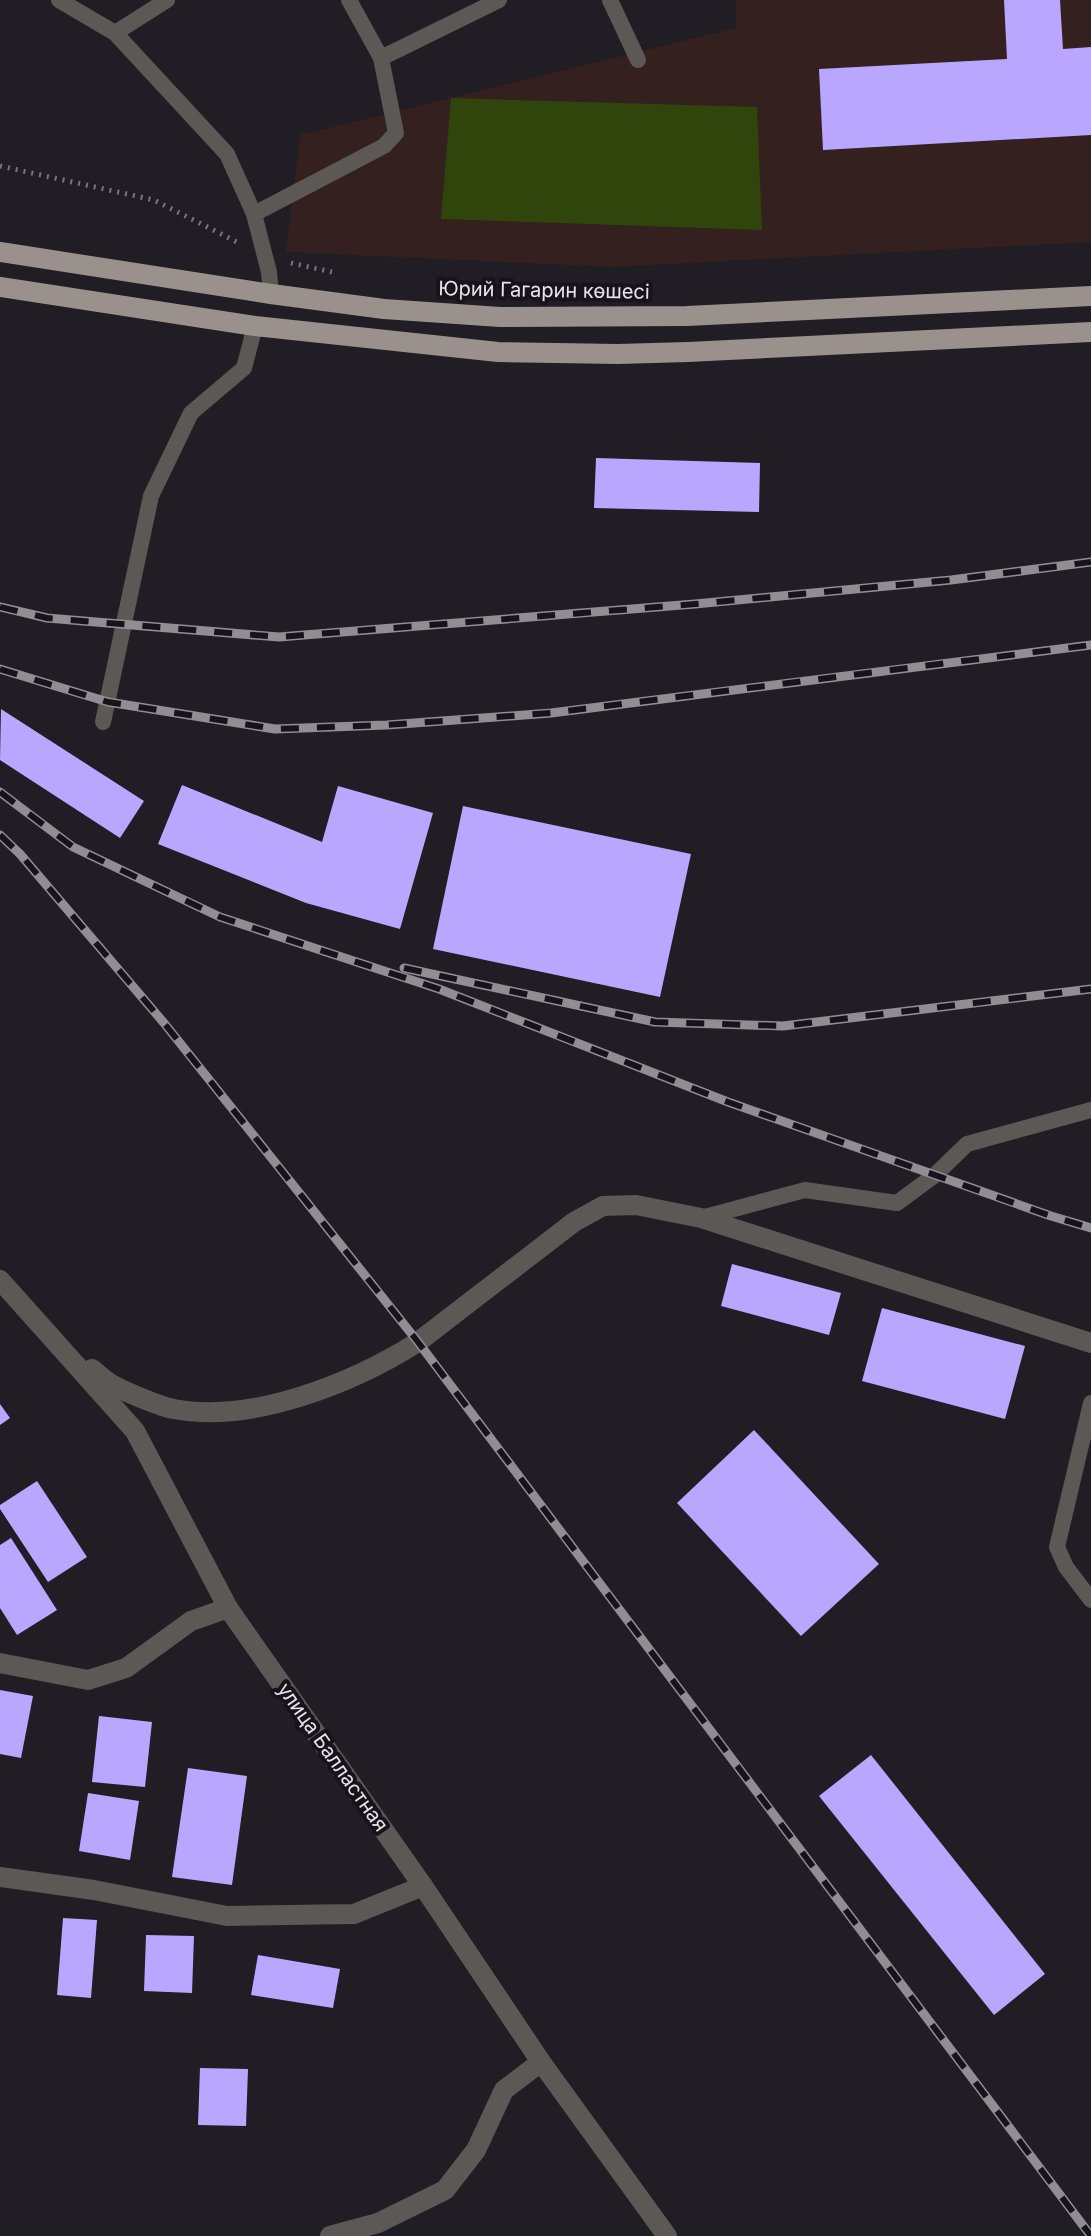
<svg xmlns="http://www.w3.org/2000/svg" width="1091" height="2236" font-family="Inter,sans-serif">
	<style>
		.education { fill: #33201f }
		.green { fill: #2f450b }
		.building { fill: #b9a6ff }
		.lines { fill: none; stroke-linecap: round; stroke-linejoin: round }
		.path { stroke: #78757b; stroke-width: 5; stroke-dasharray: 2 6; stroke-linecap: butt }
		.lane { stroke: #5c5856; stroke-width: 16 }
		.street { stroke: #5c5856; stroke-width: 20 }
		.primary { stroke: #9a918d; stroke-width: 20 }
		.rail-casing { stroke: #918d93; stroke-width: 9 }
		.rail { stroke: #18131a; stroke-width: 6; stroke-dasharray: 18; stroke-linecap: butt }
		.labels { text-anchor: middle; stroke-width: 8; stroke-linejoin: round; paint-order: stroke }
		.street-label { font-size: 20px; fill: #e8e5ea; stroke: #18131a }
	</style>
	<rect width="100%" height="100%" fill="#211d24"/>
	<path class="education" d="M736,0H1091V242L612,267L286,252L300,135L736,28Z"/>
	<path class="green" d="M451,98L757,107L762,230L441,219Z"/>
	<g class="building">
		<path d="M1004,0H1060L1063,49L1091,47V135L823,150L819,69L1007,59Z"/>
		<path d="M596,458L760,463L759,512L594,508Z"/>
		<path d="M1,709L144,801L120,838L0,760Z"/>
		<path d="M182,785L322,842L338,786L433,813L400,929L306,903L158,844Z"/>
		<path d="M463,806L691,854L660,997L433,949Z"/>
		<path d="M732,1264L841,1293L829,1335L721,1306Z"/>
		<path d="M882,1308L1025,1346L1005,1419L862,1381Z"/>
		<path d="M0,1404L10,1418L0,1425Z"/>
		<path d="M754,1430L879,1564L801,1636L677,1503Z"/>
		<path d="M37,1481L87,1557L48,1582L0,1509V1505Z"/>
		<path d="M11,1538L57,1610L17,1635L0,1608V1545Z"/>
		<path d="M0,1690L33,1696L21,1758L0,1754Z"/>
		<path d="M99,1716L152,1722L145,1787L92,1782Z"/>
		<path d="M871,1755L1045,1974L994,2015L819,1796Z"/>
		<path d="M188,1768L247,1776L232,1885L172,1877Z"/>
		<path d="M88,1793L139,1801L130,1860L79,1851Z"/>
		<path d="M63,1918L97,1920L91,1998L57,1995Z"/>
		<path d="M146,1935L194,1936L192,1993L144,1991Z"/>
		<path d="M258,1955L340,1969L333,2008L251,1995Z"/>
		<path d="M200,2068L248,2069L246,2126L198,2125Z"/>
	</g>
	<g class="lines">
		<g class="path">
			<path d="M0,166L154,200L237,242"/>
			<path d="M291,263L332,272"/>
		</g>
		<g class="lane">
			<path d="M59,0L115,33L227,154L254,214L269,272L271,294"/>
			<path d="M610,0L638,60"/>
			<path d="M115,33L167,0"/>
			<path d="M381,58L499,0"/>
			<path d="M254,214L384,146L396,133L381,58L349,0"/>
			<path d="M103,722L151,496L191,413L244,368L255,326"/>
			<path d="M701,1218L805,1190L897,1203L935,1175L967,1144L1091,1110"/>
			<path d="M1091,1403L1057,1547L1066,1567L1091,1600"/>
		</g>
		<g class="street">
			<path d="M0,1280L135,1431L228,1608L423,1886L541,2062L667,2236"/>
			<path d="M92,1369C98,1374 105,1380 111,1384C123,1391 161,1407 174,1409C252,1424 353,1383 418,1342L574,1222L603,1206L636,1205L701,1218L1091,1343"/>
			<path d="M0,1663L88,1680L126,1668L191,1621L228,1608"/>
			<path d="M0,1877L94,1890L227,1916L354,1914L423,1886"/>
			<path d="M330,2236L378,2223L445,2190L476,2150L504,2090L541,2062"/>
		</g>
		<g class="primary">
			<path d="M0,252L271,294L384,309L500,317L687,316L1091,296"/>
			<path d="M0,287L255,326L498,352L618,354L688,352L1091,332"/>
		</g>
		<defs>
			<g id="rail">
				<path d="M0,607L47,618L279,637L695,604L951,580L1091,562"/>
				<path d="M0,669L108,702L275,729L387,725L551,713L1091,645"/>
				<path d="M0,792L73,847L220,917L439,989L728,1102L1051,1216L1091,1228"/>
				<path d="M0,835L20,854L164,1023L418,1342L1091,2236"/>
				<path d="M404,968L655,1022L783,1026L1091,989"/>
			</g>
		</defs>
		<use href="#rail" class="rail-casing"/>
		<use href="#rail" class="rail"/>
	</g>
	<g class="labels">
		<g class="street-label">
			<text transform="translate(544 290) rotate(1)" y="7">Юрий Гагарин көшесі</text>
			<text transform="translate(333 1757) rotate(55)" y="7">улица Балластная</text>
		</g>
	</g>
</svg>
